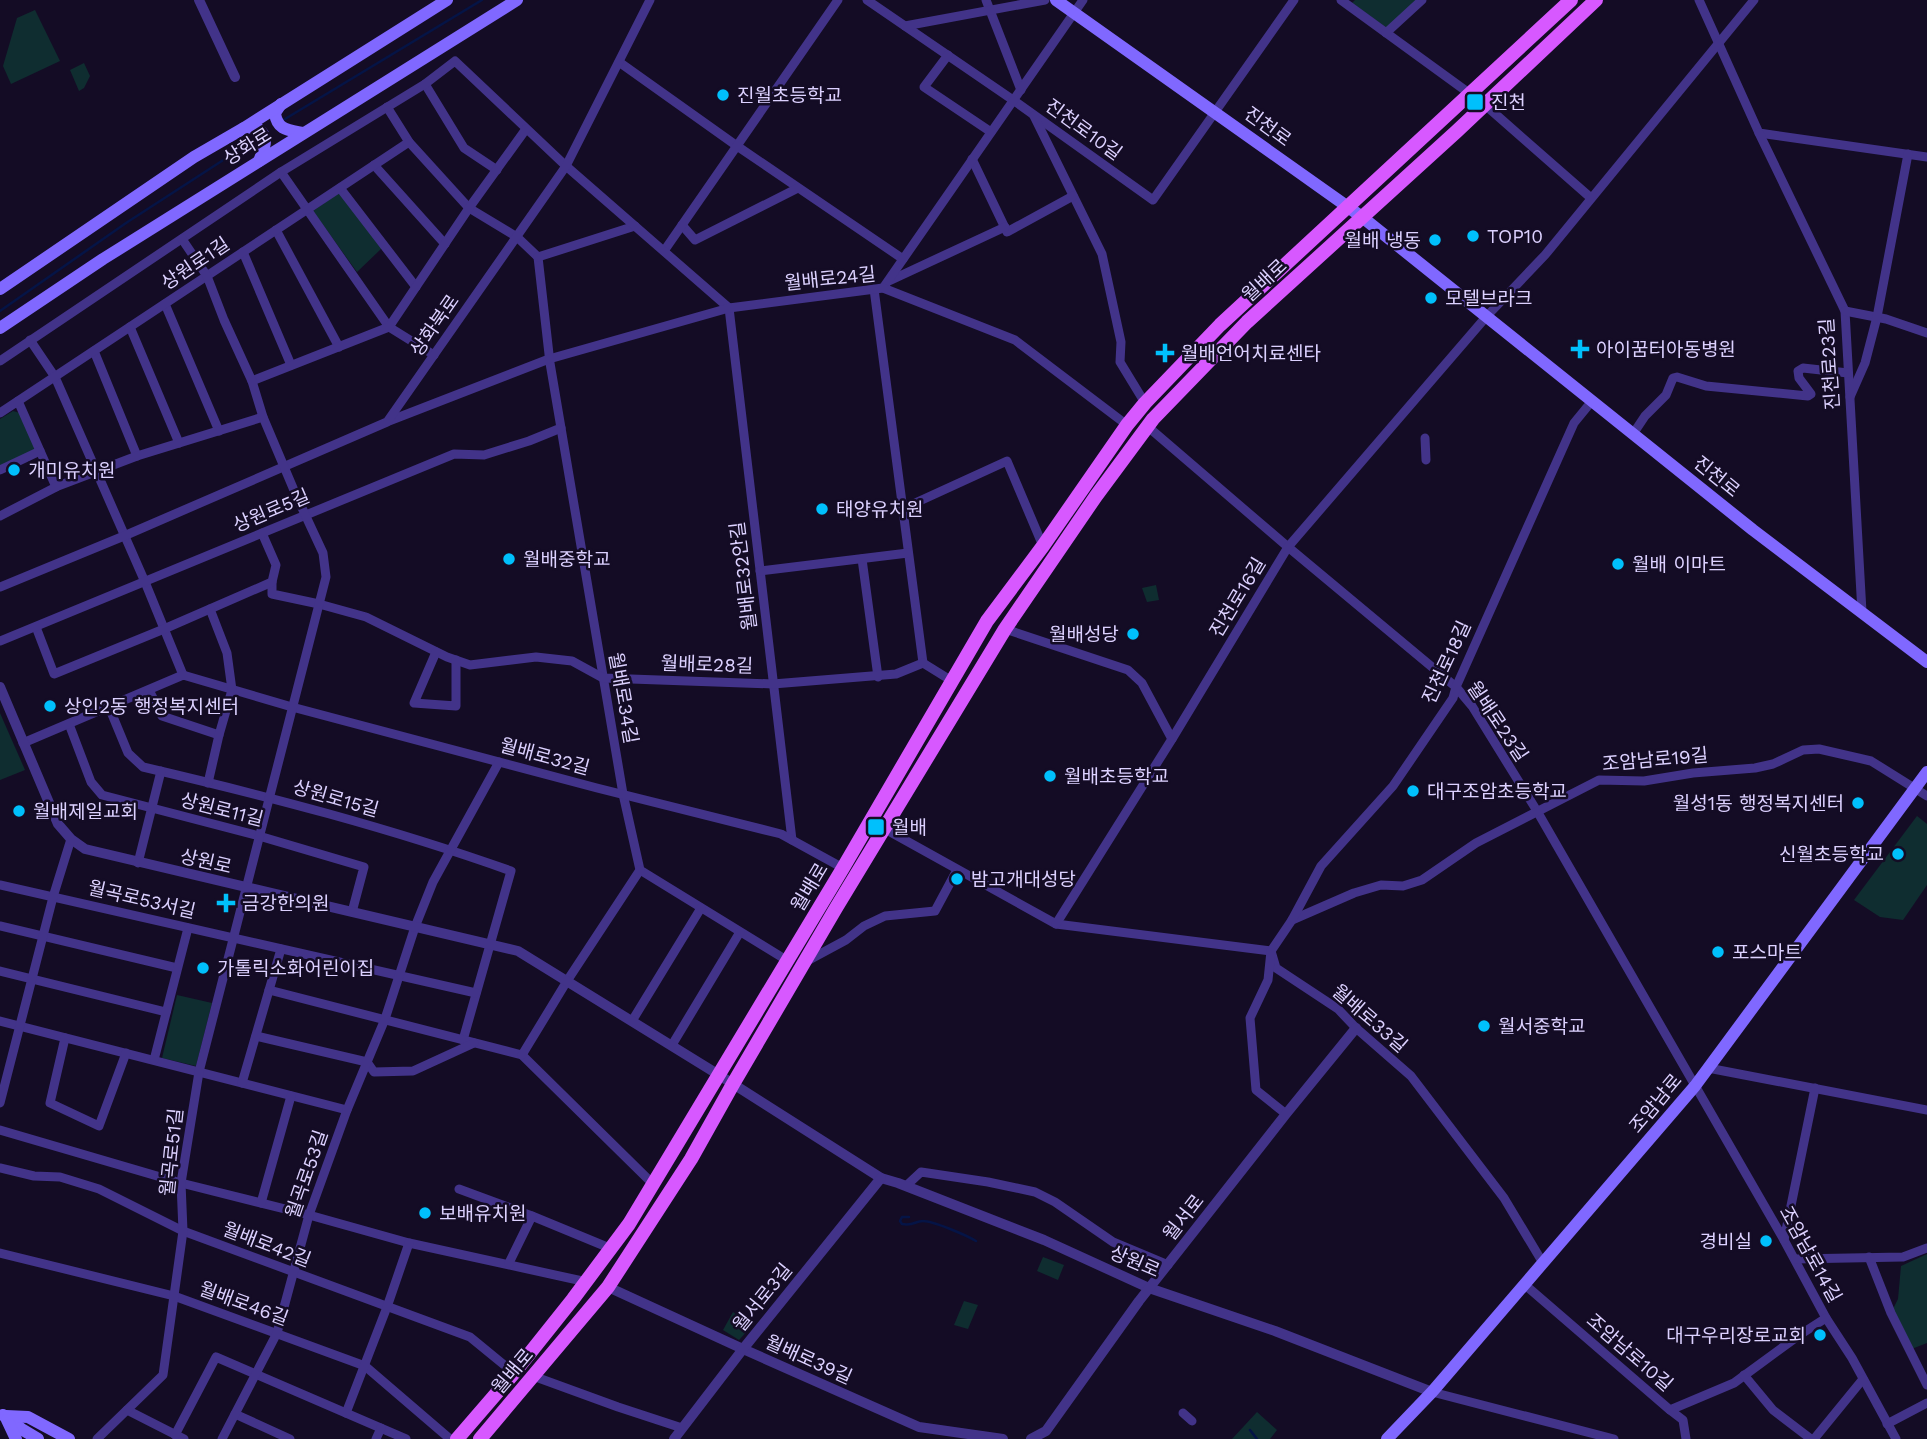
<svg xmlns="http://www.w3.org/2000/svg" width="1927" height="1439" font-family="'Work Sans','Noto Sans KR',sans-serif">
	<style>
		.green { fill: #0f2d30 }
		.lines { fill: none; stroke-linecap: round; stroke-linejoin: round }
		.stream { stroke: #051446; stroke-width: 2.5 }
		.minor { stroke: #423389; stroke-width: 9 }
		.tertiary { stroke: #423389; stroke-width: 10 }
		.secondary { stroke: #8068ff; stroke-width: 12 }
		.primary { stroke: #d758ff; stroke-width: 14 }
		.poi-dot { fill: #00c0fc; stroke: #140c25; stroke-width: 2.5 }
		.labels { text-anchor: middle; stroke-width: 5; stroke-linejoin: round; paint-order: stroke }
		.poi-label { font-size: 19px; fill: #dcd1ff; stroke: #140c25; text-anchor: start }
		.street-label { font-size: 19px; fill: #dcd1ff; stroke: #140c25 }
	</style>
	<rect width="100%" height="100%" fill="#140c25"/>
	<g class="green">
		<path d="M1355,0H1417L1387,28L1352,3Z"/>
		<path d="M35,10L60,61L11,84L3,66L17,18Z"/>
		<path d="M84,63L90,76L84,88L79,91L70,70Z"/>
		<path d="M339,193L382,248L357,272L313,211Z"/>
		<path d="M13,411L20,413L36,446L34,452L0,467V419Z"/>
		<path d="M1156,585L1159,600L1147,602L1142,588Z"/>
		<path d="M0,713L25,770L0,780Z"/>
		<path d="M1917,816L1927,824V885L1903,920L1880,917L1854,900Z"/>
		<path d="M177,995L212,1003L196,1066L162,1058Z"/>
		<path d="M1927,1254V1343L1909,1350L1891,1313L1898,1299L1901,1266Z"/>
		<path d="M1043,1257L1064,1265L1058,1280L1037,1271Z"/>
		<path d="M964,1301L978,1305L968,1329L954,1325Z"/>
		<path d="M733,1312L752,1326L739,1340L723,1330Z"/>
		<path d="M1257,1412L1277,1430L1270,1439H1232Z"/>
	</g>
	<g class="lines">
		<g class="stream">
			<path d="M285,119L482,0"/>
			<path d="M0,311L126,223L248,144"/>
			<path d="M909,1217H902L900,1221L902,1224C915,1226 914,1221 923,1221C933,1221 966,1235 976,1241"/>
			<path d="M1250,1430L1257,1439"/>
		</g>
		<g class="minor">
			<path d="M867,0L1013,100L1153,200L1294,0"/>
			<path d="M986,0L1021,90"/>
			<path d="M1341,0L1484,104L1591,198"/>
			<path d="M1699,0L1759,133L1927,157"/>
			<path d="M905,26L1045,0"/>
			<path d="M1386,33L1422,0"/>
			<path d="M948,55L924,87L991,132"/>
			<path d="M619,62L737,146L903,259"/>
			<path d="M425,84L464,148L497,170"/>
			<path d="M387,107L409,142L469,208L517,237L538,257"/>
			<path d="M1034,116L1102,254L1121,342L1120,362L1145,403"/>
			<path d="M1759,133L1845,311L1862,612"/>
			<path d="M972,159L1007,232L1073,196"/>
			<path d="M374,165L445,244"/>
			<path d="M281,172L389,327L434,355"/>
			<path d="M340,188L416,287"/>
			<path d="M682,225L695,240L798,188"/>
			<path d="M276,230L339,347"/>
			<path d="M664,251L838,0"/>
			<path d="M243,252L291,365"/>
			<path d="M538,257L550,363L623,794L640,870L788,961"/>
			<path d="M538,257L635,226"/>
			<path d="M889,281L1005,227"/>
			<path d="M883,288L1083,0"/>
			<path d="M874,289L923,663"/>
			<path d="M165,304L219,431"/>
			<path d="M1845,311L1886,319L1927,333"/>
			<path d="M130,327L179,443"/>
			<path d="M30,340L55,377L145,582L183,675"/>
			<path d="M94,351L137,456"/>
			<path d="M0,361L281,172L425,84L455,61L566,166L729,308L792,840"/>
			<path d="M252,381L389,327L469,208L526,129"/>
			<path d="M1850,397L1865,363L1877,317L1908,154"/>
			<path d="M18,401L56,487"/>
			<path d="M0,413L409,142"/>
			<path d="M389,421L549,359L729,308L883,288L1015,340L1127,425"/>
			<path d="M1147,426L1288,547L1456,687L1472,706L1537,811L1784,1240L1826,1318L1852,1358L1896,1439"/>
			<path d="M1633,434L1645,416L1666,395L1673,378L1677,377L1706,386L1808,396L1811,394L1799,378L1798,371L1803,368L1848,373"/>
			<path d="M1425,438L1426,460"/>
			<path d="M0,470L40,451"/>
			<path d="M902,509L1007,461L1043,546"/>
			<path d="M0,516L58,486L137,456L263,417"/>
			<path d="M862,559L878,677"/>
			<path d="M760,571L908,553"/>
			<path d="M272,582V594L319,604L366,617L447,657L470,665L536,657L572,661L603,678L773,684L896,674L923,663"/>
			<path d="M0,587L124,536L387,422L566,166L650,0"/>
			<path d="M36,627L54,674L164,629L272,582L276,565L262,533"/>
			<path d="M1005,629L1128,670L1142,683L1172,739"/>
			<path d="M0,641L454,454L484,455L529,441L561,428"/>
			<path d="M436,652L414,703L456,706V660"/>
			<path d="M923,663L952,681"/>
			<path d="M149,690L162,716L219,735"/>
			<path d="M109,707L128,753L143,767C267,796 391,828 511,871L463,1040"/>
			<path d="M69,724L91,782L102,795L259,836L364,867L352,912"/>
			<path d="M23,743L183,675L292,707L597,788L781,834L843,868"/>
			<path d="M208,783L219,735L232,690L227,653L210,609"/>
			<path d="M885,829L1056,924L1271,951L1276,968L1338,1009L1356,1028L1411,1076L1504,1198L1543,1263"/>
			<path d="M138,863L161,771"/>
			<path d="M0,885L476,993"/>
			<path d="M1292,920L1354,893L1381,885L1403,886L1422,880L1476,843L1599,780L1644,781L1693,773L1755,768L1773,764L1803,750L1819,749L1871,761L1927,796"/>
			<path d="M1056,924L1172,739L1288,547L1486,317L1545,255L1754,0"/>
			<path d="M0,926L177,968"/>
			<path d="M807,961L846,940L864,926L885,916L935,911L957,870"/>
			<path d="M0,971L166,1012"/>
			<path d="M269,990L522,1055L653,1184"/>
			<path d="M0,1021L347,1110"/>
			<path d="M632,1021L701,908"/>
			<path d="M256,1036L367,1062L374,1072L413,1071L474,1043"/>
			<path d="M65,1038L50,1103L99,1126L126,1053"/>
			<path d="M672,1045L740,932"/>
			<path d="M522,1055L567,981L640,870"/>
			<path d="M154,1060L188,928"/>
			<path d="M1708,1068L1927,1110"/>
			<path d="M242,1083L281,949"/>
			<path d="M0,1103L53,897L71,839"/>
			<path d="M1286,1114L1256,1090L1250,1018L1268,980L1271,951L1292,920L1321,866L1393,786L1453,698L1456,687L1574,423L1592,401"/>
			<path d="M0,1130L181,1183L309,1215L409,1243L587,1282"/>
			<path d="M0,1168L34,1176L60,1177L99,1189L183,1231L470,1337L514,1373"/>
			<path d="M906,1186L921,1172L988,1182L1035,1192L1055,1202L1113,1242L1168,1265"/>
			<path d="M459,1189L532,1216L612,1249"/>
			<path d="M261,1203L291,1096"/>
			<path d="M1784,1240L1815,1088"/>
			<path d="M0,1253L174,1296L365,1366L450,1439"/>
			<path d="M1869,1257L1891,1313L1927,1385"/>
			<path d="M1795,1259L1903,1257L1927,1248"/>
			<path d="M509,1263L532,1216"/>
			<path d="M1524,1284L1670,1410L1734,1383L1798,1336L1826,1318"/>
			<path d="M1744,1375L1773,1410L1811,1439"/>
			<path d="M533,1376L618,1407L682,1428"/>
			<path d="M1432,1392L1614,1439"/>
			<path d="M127,1410L184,1439"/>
			<path d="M1670,1410L1683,1420L1686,1439"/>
			<path d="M346,1413L387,1307L409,1243"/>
			<path d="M1183,1413L1192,1421"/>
			<path d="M235,1414L290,1439"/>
			<path d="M1887,1424L1927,1403"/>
			<path d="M175,1435L216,1357L406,1439"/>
			<path d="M97,1439L163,1375L183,1231L181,1183L199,1072L326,577L323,553L296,495L263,417L252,381L224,320L207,276L182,239"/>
			<path d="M222,1439L277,1333L309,1215L347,1110L385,1019L415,927L433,882L499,762"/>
			<path d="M376,1439L381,1428"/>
			<path d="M1814,1439L1863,1379"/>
		</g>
		<g class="tertiary">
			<path d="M199,0L235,77"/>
			<path d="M0,687L58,824L71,839L85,849L518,951L719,1075L881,1178L898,1183L1044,1240L1149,1288L1275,1331L1432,1392"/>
			<path d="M608,1287L743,1349L919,1427L1003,1439"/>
			<path d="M674,1439L743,1349L881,1178"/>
			<path d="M1031,1439L1046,1431L1139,1301L1286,1114L1356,1028"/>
		</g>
		<g class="secondary">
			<path d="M1056,0L1362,217L1753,530L1927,662"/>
			<path d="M281,104L275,113C277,130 288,130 303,133"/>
			<path d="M244,128L256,127C270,137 265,146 259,161"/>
			<path d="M0,289L194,157L244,128L447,0"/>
			<path d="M0,328L103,259L517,0"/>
			<path d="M3,1415L23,1430L38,1439"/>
			<path d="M6,1416L28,1417L69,1439"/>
			<path d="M7,1420L16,1439"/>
			<path d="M1387,1439L1432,1392L1695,1086L1927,772"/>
		</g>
		<g class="primary">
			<path d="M457,1439L514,1373L573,1299L629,1224L843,868L987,621L1043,546L1127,425L1145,403L1220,325L1571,0"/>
			<path d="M480,1439L608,1287L691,1159L733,1084L836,908L1005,629L1096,496L1153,419L1247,322L1457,131L1596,0"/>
		</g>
	</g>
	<g class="poi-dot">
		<circle cx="723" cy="95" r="7"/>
		<rect x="1466" y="93" width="18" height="18" rx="3.5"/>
		<circle cx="1473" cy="236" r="7"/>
		<circle cx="1435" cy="240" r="7"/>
		<circle cx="1431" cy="298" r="7"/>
		<path d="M1576.5 338.5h7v7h7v7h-7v7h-7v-7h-7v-7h7z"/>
		<path d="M1161.5 342.5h7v7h7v7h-7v7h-7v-7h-7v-7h7z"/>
		<circle cx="14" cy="470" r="7"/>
		<circle cx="822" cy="509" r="7"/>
		<circle cx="509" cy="559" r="7"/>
		<circle cx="1618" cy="564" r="7"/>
		<circle cx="1133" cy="634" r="7"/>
		<circle cx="50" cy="706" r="7"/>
		<circle cx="1050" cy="776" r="7"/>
		<circle cx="1413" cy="791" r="7"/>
		<circle cx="1858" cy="803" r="7"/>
		<circle cx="19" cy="811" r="7"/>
		<rect x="867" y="818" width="18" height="18" rx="3.5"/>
		<circle cx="1898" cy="854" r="7"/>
		<circle cx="957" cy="879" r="7"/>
		<path d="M222.5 892.5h7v7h7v7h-7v7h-7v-7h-7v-7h7z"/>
		<circle cx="1718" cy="952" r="7"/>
		<circle cx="203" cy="968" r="7"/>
		<circle cx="1484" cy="1026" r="7"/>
		<circle cx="425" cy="1213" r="7"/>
		<circle cx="1766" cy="1241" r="7"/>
		<circle cx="1820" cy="1335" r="7"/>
	</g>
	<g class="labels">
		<g class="poi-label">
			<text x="737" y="102">진월초등학교</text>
			<text x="1491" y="109">진천</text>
			<text x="1487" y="243">TOP10</text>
			<text x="1421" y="247" text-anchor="end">월배 냉동</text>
			<text x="1445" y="305">모텔브라크</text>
			<text x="1596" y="356">아이꿈터아동병원</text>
			<text x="1181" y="360">월배언어치료센타</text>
			<text x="28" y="477">개미유치원</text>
			<text x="836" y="516">태양유치원</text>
			<text x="523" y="566">월배중학교</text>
			<text x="1632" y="571">월배 이마트</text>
			<text x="1119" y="641" text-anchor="end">월배성당</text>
			<text x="64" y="713">상인2동 행정복지센터</text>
			<text x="1064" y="783">월배초등학교</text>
			<text x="1427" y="798">대구조암초등학교</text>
			<text x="1844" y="810" text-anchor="end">월성1동 행정복지센터</text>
			<text x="33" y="818">월배제일교회</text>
			<text x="892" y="834">월배</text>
			<text x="1884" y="861" text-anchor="end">신월초등학교</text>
			<text x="971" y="886">밤고개대성당</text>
			<text x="242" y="910">금강한의원</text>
			<text x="1732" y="959">포스마트</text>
			<text x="217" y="975">가톨릭소화어린이집</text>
			<text x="1498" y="1033">월서중학교</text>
			<text x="439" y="1220">보배유치원</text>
			<text x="1752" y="1248" text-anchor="end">경비실</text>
			<text x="1806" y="1342" text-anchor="end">대구우리장로교회</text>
		</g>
		<g class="street-label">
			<text transform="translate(1268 126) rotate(36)" y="7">진천로</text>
			<text transform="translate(1084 129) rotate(36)" y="7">진천로10길</text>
			<text transform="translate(247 146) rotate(-32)" y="7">상화로</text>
			<text transform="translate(195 263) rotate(-34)" y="7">상원로1길</text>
			<text transform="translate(830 278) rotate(-6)" y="7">월배로24길</text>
			<text transform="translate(1264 280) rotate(-43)" y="7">월배로</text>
			<text transform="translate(434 325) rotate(-55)" y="7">상화북로</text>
			<text transform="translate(1829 364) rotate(-94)" y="7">진천로23길</text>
			<text transform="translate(1717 476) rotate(39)" y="7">진천로</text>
			<text transform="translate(271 510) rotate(-23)" y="7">상원로5길</text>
			<text transform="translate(743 576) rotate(-97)" y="7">월배로32안길</text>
			<text transform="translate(1237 597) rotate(-59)" y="7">진천로16길</text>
			<text transform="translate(1446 662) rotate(-65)" y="7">진천로18길</text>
			<text transform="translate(707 664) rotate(2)" y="7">월배로28길</text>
			<text transform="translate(624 698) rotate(80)" y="7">월배로34길</text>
			<text transform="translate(1498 721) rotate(56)" y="7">월배로23길</text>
			<text transform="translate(545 756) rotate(15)" y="7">월배로32길</text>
			<text transform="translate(1655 759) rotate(-5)" y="7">조암남로19길</text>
			<text transform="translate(336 798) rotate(16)" y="7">상원로15길</text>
			<text transform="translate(222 809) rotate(14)" y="7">상원로11길</text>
			<text transform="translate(206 861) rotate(13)" y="7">상원로</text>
			<text transform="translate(809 887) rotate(-59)" y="7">월배로</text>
			<text transform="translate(142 899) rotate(13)" y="7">월곡로53서길</text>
			<text transform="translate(1370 1018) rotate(41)" y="7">월배로33길</text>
			<text transform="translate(1655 1103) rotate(-50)" y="7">조암남로</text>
			<text transform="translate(171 1152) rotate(-84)" y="7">월곡로51길</text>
			<text transform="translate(306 1174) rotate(-71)" y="7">월곡로53길</text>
			<text transform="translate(1183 1217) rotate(-52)" y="7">월서로</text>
			<text transform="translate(267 1244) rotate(21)" y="7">월배로42길</text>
			<text transform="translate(1811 1254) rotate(61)" y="7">조암남로14길</text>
			<text transform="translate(1135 1261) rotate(23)" y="7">상원로</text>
			<text transform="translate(762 1297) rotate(-51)" y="7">월서로3길</text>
			<text transform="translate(244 1303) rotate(20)" y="7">월배로46길</text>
			<text transform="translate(1630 1352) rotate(41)" y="7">조암남로10길</text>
			<text transform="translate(809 1359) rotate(24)" y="7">월배로39길</text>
			<text transform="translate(512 1371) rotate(-50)" y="7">월배로</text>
		</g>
	</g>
</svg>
